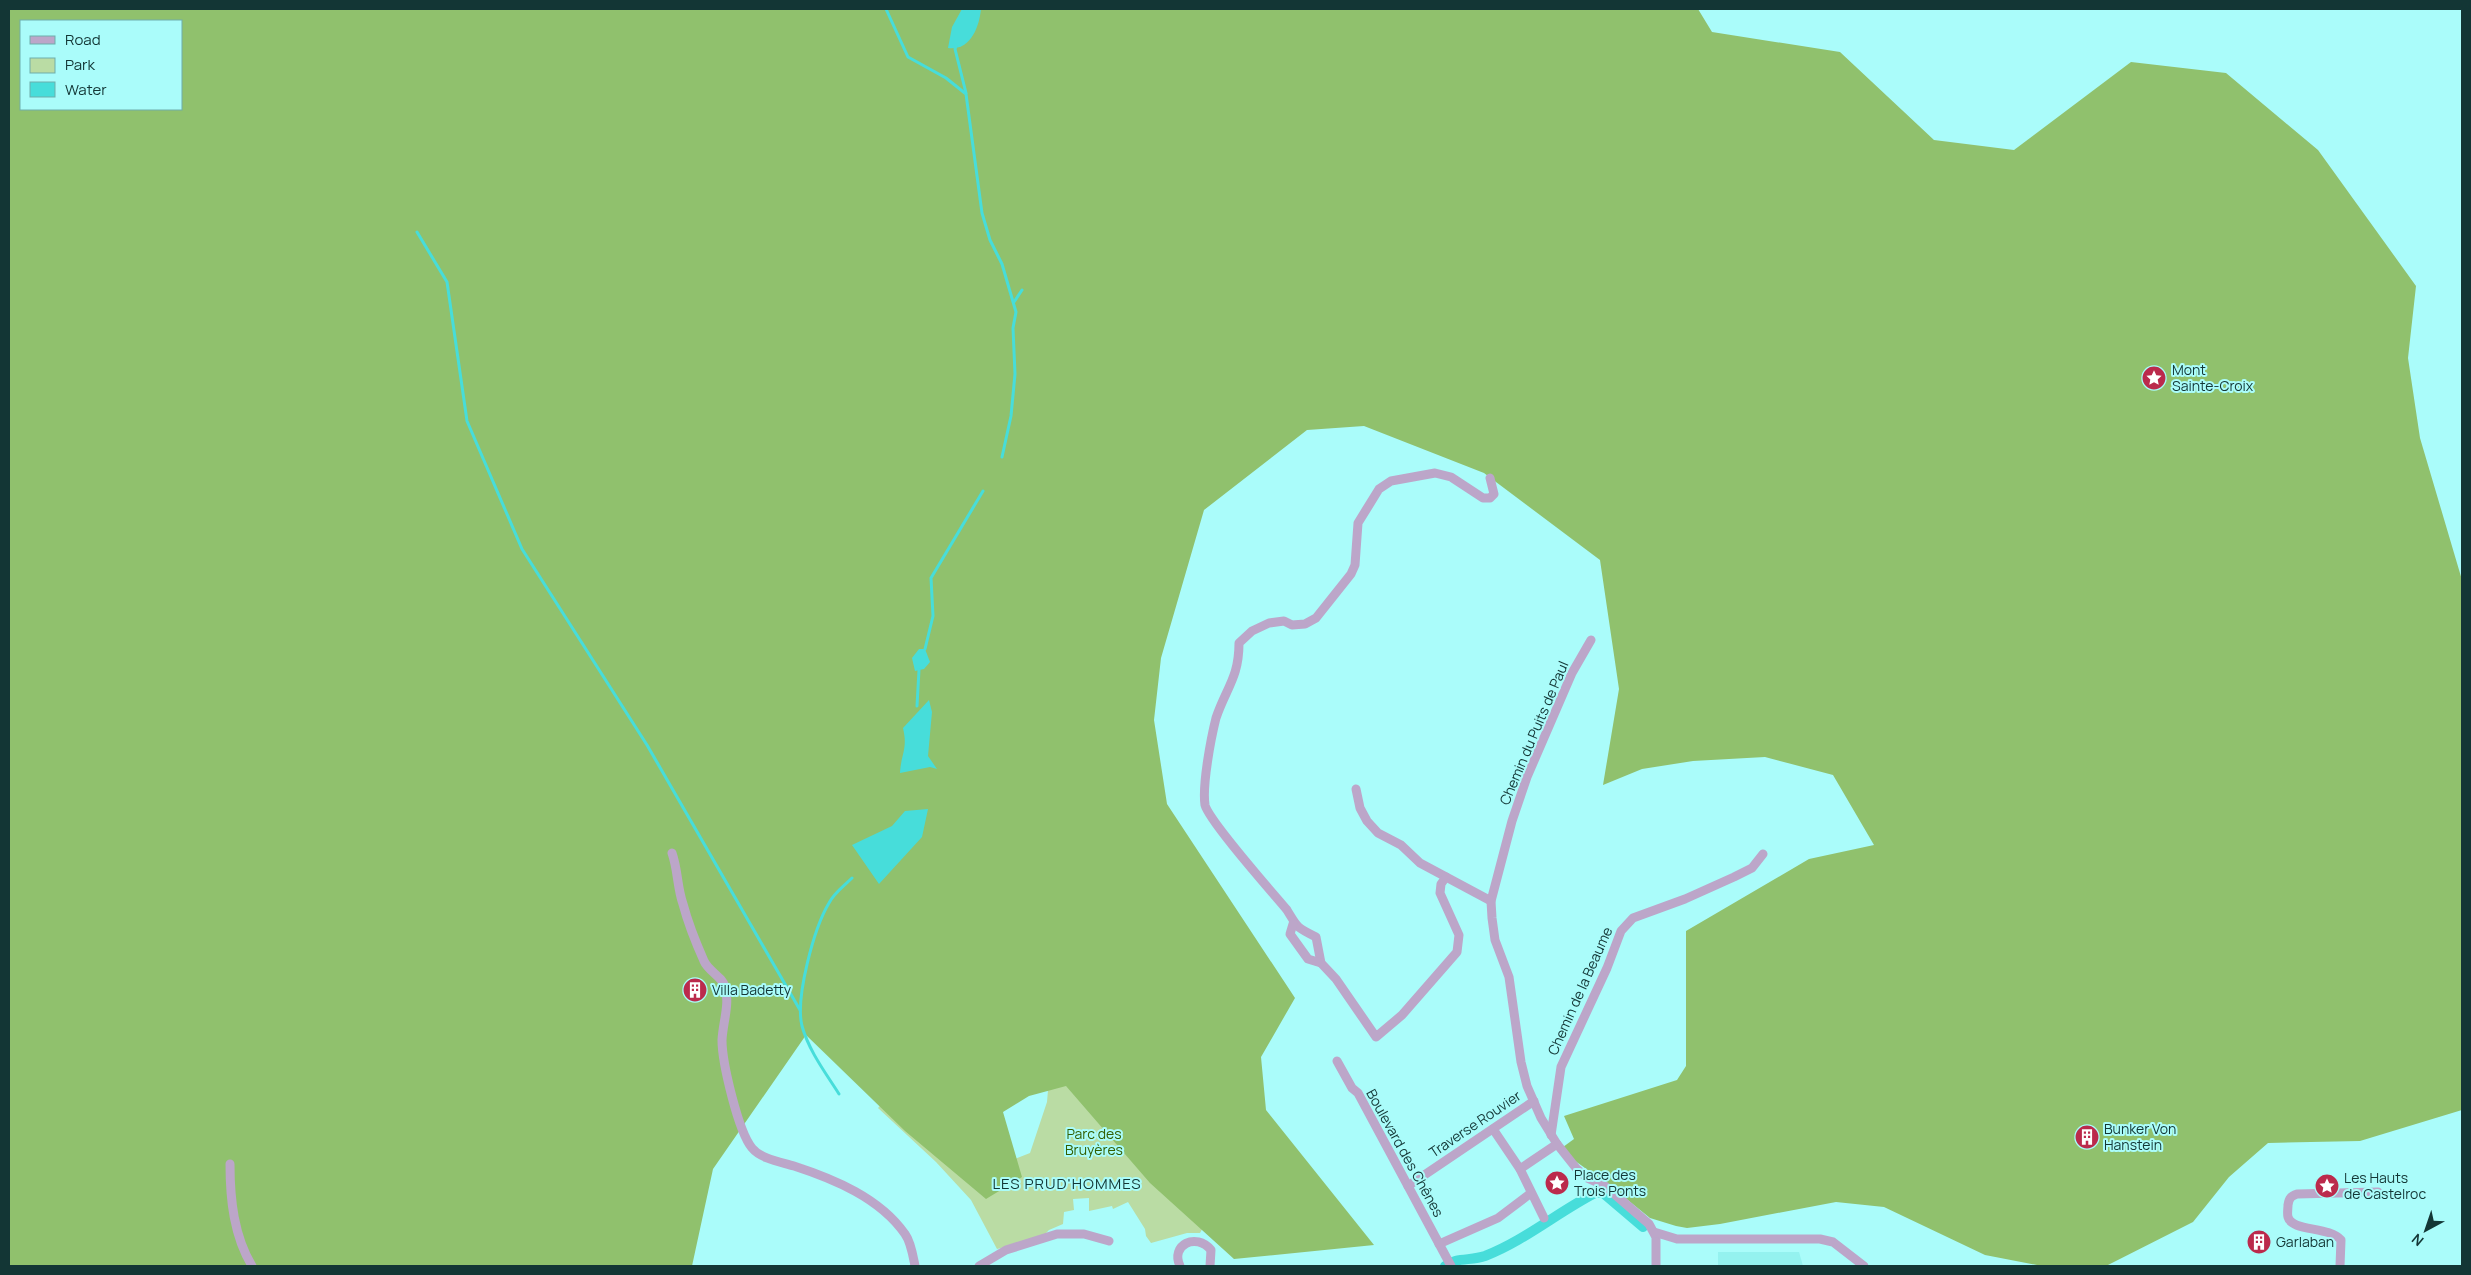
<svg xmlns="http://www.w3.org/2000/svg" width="2471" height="1275" font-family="Manrope,sans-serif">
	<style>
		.built { fill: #94f2ef }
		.green { fill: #badca4 }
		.forest { fill: #90c16d; fill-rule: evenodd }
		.water { fill: #47ddda }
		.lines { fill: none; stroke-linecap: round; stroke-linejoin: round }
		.stream { stroke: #47ddda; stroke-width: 3 }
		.canal { stroke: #47ddda; stroke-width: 10 }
		.street { stroke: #bca6c9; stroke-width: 9 }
		.labels { text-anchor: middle; stroke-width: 4; stroke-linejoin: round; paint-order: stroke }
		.poi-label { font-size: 14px; fill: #133635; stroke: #aafcfa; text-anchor: start }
		.street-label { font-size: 14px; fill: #133635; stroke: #aafcfa }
		.park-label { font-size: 14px; fill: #335e00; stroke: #aafcfa }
		.neighbourhood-label { font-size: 15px; letter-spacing: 1px; fill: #133635; stroke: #aafcfa }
	</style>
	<rect width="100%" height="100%" fill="#aafcfa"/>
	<path class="built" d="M1718,1252H1799L1803,1266H1718Z"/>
	<path class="green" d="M1052,1043L1222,1193L1200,1233H1187L1151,1243L1146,1236L1145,1229L1128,1202L1113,1209L1112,1206L1089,1211V1198L1073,1199L1074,1210L1064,1212L1063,1224L1049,1230L1042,1237L997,1249L971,1200L936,1162L878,1108L904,1080L1010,1161L1030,1153L1047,1102Z"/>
	<path class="forest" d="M9,9H1698L1712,32L1840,52L1934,140L2014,150L2131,62L2226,73L2318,150L2416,286L2408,358L2420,438L2462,580V1110L2360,1141L2268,1143L2229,1177L2193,1222L2106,1266H2042L1985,1255L1884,1207L1836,1202L1720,1224L1687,1228L1676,1226L1650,1218L1613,1188L1571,1158L1563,1147L1574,1139L1564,1116L1677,1080L1686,1066V931L1809,859L1874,845L1833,775L1765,757L1693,761L1642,769L1603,785L1619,689L1600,560L1484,473L1364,426L1307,430L1204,510L1161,658L1154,720L1167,804L1295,998L1261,1057L1266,1110L1374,1245L1234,1259L1150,1183L1066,1086L1029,1096L1003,1112L1022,1177L986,1199L905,1131L806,1035L713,1169L692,1266H9ZM21,21H181V109H21Z"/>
	<g class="water">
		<path d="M962,9H981C979,28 970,51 948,48L952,27Z"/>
		<path d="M919,649H925L930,662L924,669L915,671L912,658Z"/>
		<path d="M929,700L932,712L928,756L937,769L930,767L900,773C901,754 908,749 903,728Z"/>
		<path d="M928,809L922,837L879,884L852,845L892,826L905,811Z"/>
	</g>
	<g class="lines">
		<g class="stream">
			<path d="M886,9L908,57L946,78L966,94L982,213L990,240L1002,264L1016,312L1013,328L1015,374L1011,416L1002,457"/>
			<path d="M956,46L955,49L966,93"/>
			<path d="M417,232L447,282L467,421L522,549L647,745L800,1010"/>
			<path d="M1014,302L1022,290"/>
			<path d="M925,649L933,616L931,578L983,491"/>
			<path d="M917,706L919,670"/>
			<path d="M839,1094C825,1072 809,1051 802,1026C795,998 814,928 829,903C834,893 844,886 852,878"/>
		</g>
		<path class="canal" d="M1445,1266C1456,1257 1471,1261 1485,1256C1524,1241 1558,1212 1595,1193H1603L1643,1227"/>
		<g class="street">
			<path d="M1591,640L1572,673L1527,777L1512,821L1491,901L1492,918L1495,940L1509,977L1521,1062L1527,1086L1541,1118L1557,1144L1576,1168L1587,1178L1605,1186L1649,1224L1656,1237V1266"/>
			<path d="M1356,789L1360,808L1367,821L1378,833L1401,845L1420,863L1491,901"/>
			<path d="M672,853C678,870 677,887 683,904C688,923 696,943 704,961C708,971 723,977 725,987C730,1004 723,1022 722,1040C722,1062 738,1131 752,1148C761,1159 781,1162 794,1166C834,1179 880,1198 905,1234C911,1242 913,1256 915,1266"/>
			<path d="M1446,877L1441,884L1440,893L1459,935L1457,952L1402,1015L1376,1037L1336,979L1321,963L1316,937C1296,927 1298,928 1287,910C1272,892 1209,821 1205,805C1202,785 1211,738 1216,718C1226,688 1239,678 1239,643L1252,631L1269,623L1284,621L1292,625L1305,624L1316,618L1351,574L1355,565L1358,523L1379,489L1391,481L1435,473L1451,477L1483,498H1490L1494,494L1490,478"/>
			<path d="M1293,924L1290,934L1308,959L1321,963"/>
			<path d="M1337,1061L1352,1088L1358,1093L1451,1266"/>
			<path d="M1493,1129L1520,1169L1544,1218"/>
			<path d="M1551,1135L1561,1067L1607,968L1621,931L1633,918L1685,899L1734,877L1752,868L1763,854"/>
			<path d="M230,1164C230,1200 234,1236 252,1266"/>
			<path d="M1520,1169L1557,1144"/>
			<path d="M1408,1186L1534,1101"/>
			<path d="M1654,1232L1677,1239H1820L1833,1242L1864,1266"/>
			<path d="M1439,1244L1498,1218L1531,1193"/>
			<path d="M979,1266L1006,1250L1057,1234H1084L1109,1241"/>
			<path d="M1180,1266C1170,1245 1196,1232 1211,1250L1210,1266"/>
			<path d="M2340,1266L2341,1240C2329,1226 2292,1232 2288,1217C2287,1214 2288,1208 2288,1205C2289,1198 2291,1196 2297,1194L2378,1192"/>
		</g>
	</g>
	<defs>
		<symbol id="sight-disc" viewBox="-11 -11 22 22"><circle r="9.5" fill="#bb2a4c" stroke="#aafcfa"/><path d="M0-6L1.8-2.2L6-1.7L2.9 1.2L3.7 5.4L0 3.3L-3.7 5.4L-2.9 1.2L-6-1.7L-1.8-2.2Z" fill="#fff"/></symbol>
		<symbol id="building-disc" viewBox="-11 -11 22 22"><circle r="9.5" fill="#bb2a4c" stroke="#aafcfa"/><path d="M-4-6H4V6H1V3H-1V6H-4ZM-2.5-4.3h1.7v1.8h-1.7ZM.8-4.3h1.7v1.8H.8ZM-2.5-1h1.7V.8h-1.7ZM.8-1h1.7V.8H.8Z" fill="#fff"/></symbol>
	</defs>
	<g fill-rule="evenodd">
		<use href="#sight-disc" x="2140" y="364" width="28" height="28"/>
		<use href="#building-disc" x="681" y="976" width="28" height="28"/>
		<use href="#building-disc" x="2073" y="1123" width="28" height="28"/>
		<use href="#sight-disc" x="1543" y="1169" width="28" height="28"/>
		<use href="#sight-disc" x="2313" y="1172" width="28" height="28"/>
		<use href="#building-disc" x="2245" y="1228" width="28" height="28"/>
	</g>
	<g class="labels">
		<g class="poi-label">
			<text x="2172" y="375">Mont<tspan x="2172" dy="16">Sainte-Croix</tspan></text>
			<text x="712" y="995">Villa Badetty</text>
			<text x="2104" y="1134">Bunker Von<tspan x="2104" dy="16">Hanstein</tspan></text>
			<text x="1574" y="1180">Place des<tspan x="1574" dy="16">Trois Ponts</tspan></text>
			<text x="2344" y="1183">Les Hauts<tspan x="2344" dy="16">de Castelroc</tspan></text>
			<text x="2276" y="1247">Garlaban</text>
		</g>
		<g class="street-label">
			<text transform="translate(1534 733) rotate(-67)" y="5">Chemin du Puits de Paul</text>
			<text transform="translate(1580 991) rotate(-66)" y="5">Chemin de la Beaume</text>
			<text transform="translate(1475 1124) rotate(-34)" y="5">Traverse Rouvier</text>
			<text transform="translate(1405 1153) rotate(61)" y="5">Boulevard des Chênes</text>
		</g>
		<g class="park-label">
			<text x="1094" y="1139">Parc des<tspan x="1094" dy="16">Bruyères</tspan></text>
		</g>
		<g class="neighbourhood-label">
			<text x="1067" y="1189">LES PRUD'HOMMES</text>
		</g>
	</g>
	<rect width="2471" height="1275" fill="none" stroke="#133635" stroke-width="20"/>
	<rect x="20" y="20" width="162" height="90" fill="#aafcfa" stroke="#6eadab"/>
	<rect x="30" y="36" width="25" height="8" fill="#bca6c9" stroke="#6eadab"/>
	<text x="65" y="45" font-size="15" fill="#133635">Road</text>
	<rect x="30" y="58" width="25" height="15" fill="#badca4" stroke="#6eadab"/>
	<text x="65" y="70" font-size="15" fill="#133635">Park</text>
	<rect x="30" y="82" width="25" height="15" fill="#47ddda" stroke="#6eadab"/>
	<text x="65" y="95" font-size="15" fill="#133635">Water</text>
	<g transform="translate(2426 1230) rotate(220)" stroke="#aafcfa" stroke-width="4" paint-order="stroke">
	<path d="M0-4L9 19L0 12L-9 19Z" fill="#133635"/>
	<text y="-8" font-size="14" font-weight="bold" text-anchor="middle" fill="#133635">N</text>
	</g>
</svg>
